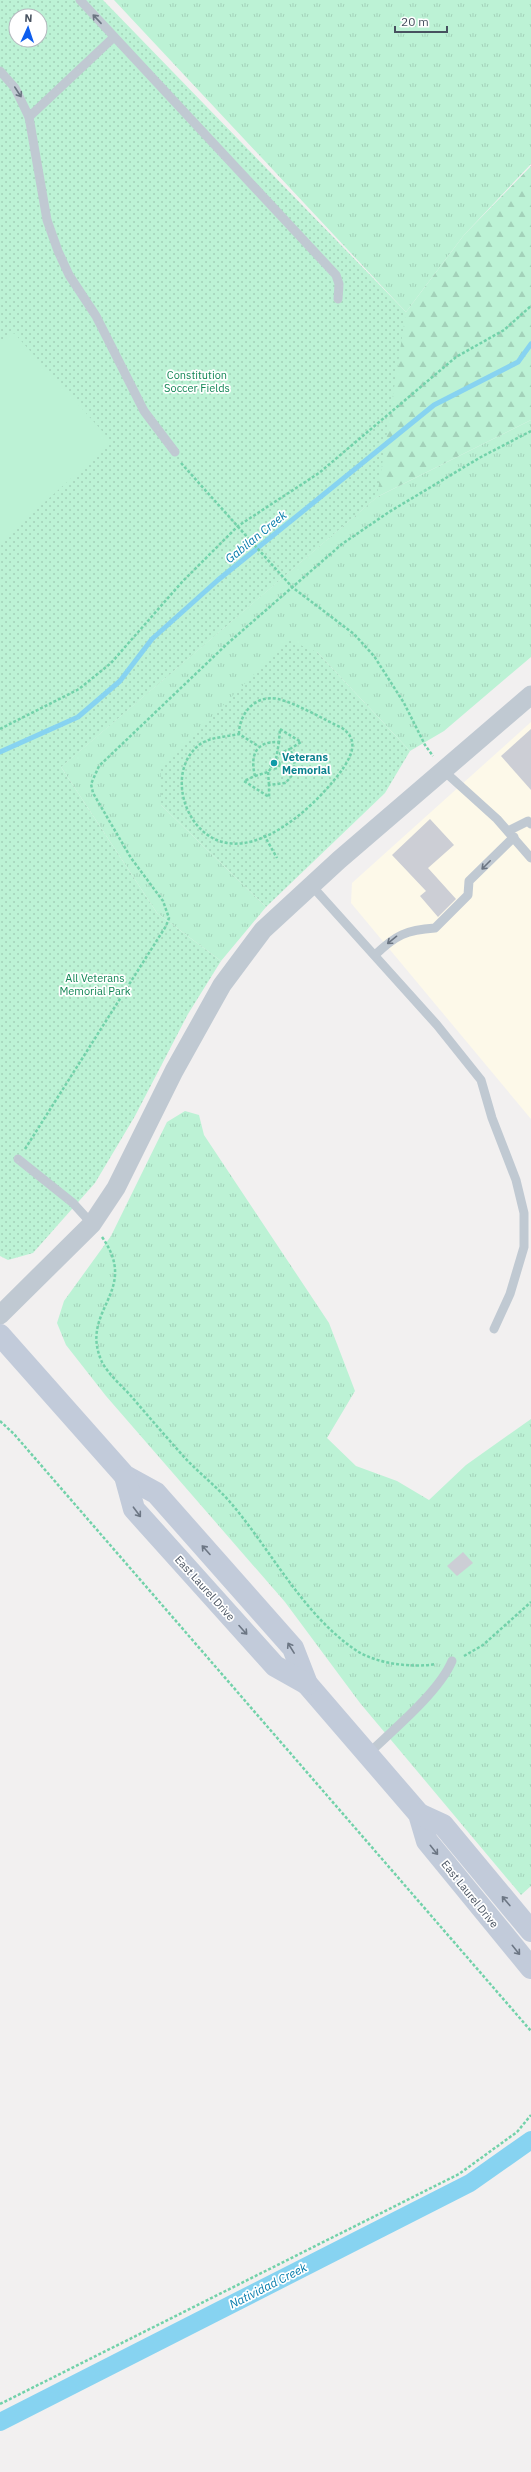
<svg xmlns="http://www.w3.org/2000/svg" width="531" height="2472" font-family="'IBM Plex Sans',sans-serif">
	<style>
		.commercial { fill: #fdf9e9 }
		.grass { fill: url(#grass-tufts) }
		.forest { fill: url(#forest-firs) }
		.park { fill: url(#park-dots); fill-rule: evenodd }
		.pitch { fill: #bcf2d5 }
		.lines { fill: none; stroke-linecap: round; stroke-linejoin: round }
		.stream { stroke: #87d3f1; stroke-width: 5 }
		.canal { stroke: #87d3f1; stroke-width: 18 }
		.building { fill: #ccced5 }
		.path { stroke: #72d2aa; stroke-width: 2.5; stroke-dasharray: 3 2; stroke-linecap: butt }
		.service { stroke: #c0c9d2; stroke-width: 9 }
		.minor { stroke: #c0c9d2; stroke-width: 19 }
		.secondary { stroke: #c2cbda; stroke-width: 22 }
		.oneway { stroke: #6b7582 }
		.oneway2 { stroke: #6c7684 }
		.culture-dot { fill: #0f9aa8; stroke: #fff; stroke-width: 1.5 }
		.labels { text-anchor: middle; stroke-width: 3.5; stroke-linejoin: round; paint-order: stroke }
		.park-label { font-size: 11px; fill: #128655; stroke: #fff }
		.culture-label { font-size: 11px; font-weight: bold; fill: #0d838f; stroke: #fff; text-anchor: start }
		.street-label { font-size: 11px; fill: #47515f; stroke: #fff }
		.water-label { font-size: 12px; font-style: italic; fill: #057cac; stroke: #fff }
	</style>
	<defs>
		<pattern id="grass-tufts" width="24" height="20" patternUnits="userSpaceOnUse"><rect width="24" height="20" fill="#bcf2d5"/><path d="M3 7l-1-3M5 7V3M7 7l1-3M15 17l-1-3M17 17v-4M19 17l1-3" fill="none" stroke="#a3d1b9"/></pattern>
		<pattern id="forest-firs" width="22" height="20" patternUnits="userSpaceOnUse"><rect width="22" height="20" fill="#bcf2d5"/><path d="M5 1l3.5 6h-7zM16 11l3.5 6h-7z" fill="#a3d1b9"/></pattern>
		<pattern id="park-dots" width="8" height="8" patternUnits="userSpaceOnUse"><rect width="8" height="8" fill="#bcf2d5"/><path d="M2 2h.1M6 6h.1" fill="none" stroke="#a3d1b9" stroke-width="1.8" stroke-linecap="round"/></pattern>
	</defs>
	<rect width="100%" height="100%" fill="#f2f0f0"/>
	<path class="commercial" d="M531,722V1119L351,903L352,883Z"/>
	<g class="grass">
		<path d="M114,0H531V164L464,235L406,312Z"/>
		<path d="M531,420V657L444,731L410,751L317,652L161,805L266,907L221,961L157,913L61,767L377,497Z"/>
		<path d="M185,1111L199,1115L204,1135L329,1323L355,1391L327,1438L356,1466L397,1481L429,1500L466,1465L531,1419V1886L521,1895L360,1703L285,1602L106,1396L66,1345L57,1323L64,1301L111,1236L167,1122Z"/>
	</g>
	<path class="forest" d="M531,166V420L377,497L61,767L0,639L378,360L406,312L464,235Z"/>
	<g class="park">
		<path d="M0,0H103L406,312L377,497L61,767L157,913L221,961L188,1014L135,1116L95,1183L33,1253L8,1260L0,1256ZM16,16H40V40H16Z"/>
		<path d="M288,640L317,652L410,751L385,793L266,907L161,805V768Z"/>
	</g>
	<path class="pitch" d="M14,333L112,442L0,542V345Z"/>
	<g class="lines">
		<path class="stream" d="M0,752L78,717L120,681L152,639L218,580L434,405L518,362L531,344"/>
		<path class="canal" d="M0,2422L470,2183L531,2140"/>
	</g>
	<g class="building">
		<path d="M531,729V790L501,756Z"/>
		<path d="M430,819L454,845L428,868L456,899L438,917L420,896L426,891L392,855Z"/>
		<path d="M463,1552L473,1563L457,1576L447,1566Z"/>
	</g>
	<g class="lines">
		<g class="path">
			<path d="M181,463L292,587L354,634L374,656L404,703L425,745L433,756"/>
			<path d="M0,729L79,689L111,663L182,582L238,526L319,473L456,357L504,330L531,306"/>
			<path d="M280,729L301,742L290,749C296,762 297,773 285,783L269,785V797L244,781L255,776C250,756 255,741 279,742Z"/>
			<path d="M239,734C239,714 255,694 278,699C296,703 325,720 342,728C358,739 353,753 344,767C322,799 270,850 227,843C185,836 165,772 199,745C209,737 226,737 239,734L258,746"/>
			<path d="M279,754L290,749"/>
			<path d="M276,759L279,742"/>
			<circle cx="275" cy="764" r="4.5"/>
			<path d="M268,772L269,785"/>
			<path d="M255,776L268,772L272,767"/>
			<path d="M264,835L277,858"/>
			<path d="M25,1149L166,926L169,918L163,901L131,858L93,793L91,784L99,766L227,644L342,544L389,512L481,457L531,431"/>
			<path d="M102,1237C141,1292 78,1310 102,1362C108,1374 122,1386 131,1396C149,1417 167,1438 185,1458C199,1473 216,1486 230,1502C272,1551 303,1615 357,1651C378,1664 412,1668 436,1664"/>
			<path d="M0,1421L14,1434L531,2031"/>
			<path d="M464,1656L483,1645L531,1602"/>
			<path d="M0,2404L459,2174L517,2132L531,2115"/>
		</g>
		<g class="service">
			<path d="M80,0L336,275L339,284L338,299"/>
			<path d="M0,71L15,88L29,117L47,220L58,251L69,275L96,316L144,411L175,452"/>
			<path d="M29,117L114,37"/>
			<path d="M445,772L497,819L531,858"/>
			<path d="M508,831L528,821L531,824"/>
			<path d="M311,885L437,1025L481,1080L492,1118L516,1180L524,1213V1247L510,1294L494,1329"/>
			<path d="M375,955C396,935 406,930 435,928L468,895L469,881L514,837"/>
			<path d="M18,1159L73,1203L92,1224"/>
			<path d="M368,1754C393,1730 439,1692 452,1661"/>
		</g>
		<path class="minor" d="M0,1315L92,1224L116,1188L174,1071L222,985L263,930L339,860L531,695"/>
		<g class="secondary">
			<path d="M0,1335L125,1476L156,1493L293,1648L307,1684L419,1814L427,1841L531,1968"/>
			<path d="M125,1476L134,1509L275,1666L307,1684"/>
			<path d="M419,1814L443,1825L531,1931"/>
		</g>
	</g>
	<defs><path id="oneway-shaft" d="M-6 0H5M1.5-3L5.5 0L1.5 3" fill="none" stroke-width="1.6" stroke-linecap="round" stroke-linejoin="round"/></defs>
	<g class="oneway">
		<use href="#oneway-shaft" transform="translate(97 19) rotate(-133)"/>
		<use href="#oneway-shaft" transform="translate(18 92) rotate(57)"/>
		<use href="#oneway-shaft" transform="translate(486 865) rotate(135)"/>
		<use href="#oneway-shaft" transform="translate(392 940) rotate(141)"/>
	</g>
	<g class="oneway2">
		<use href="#oneway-shaft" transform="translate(137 1512) rotate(53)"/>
		<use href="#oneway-shaft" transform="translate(206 1550) rotate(-132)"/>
		<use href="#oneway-shaft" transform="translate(243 1630) rotate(48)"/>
		<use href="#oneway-shaft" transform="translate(291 1648) rotate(-122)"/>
		<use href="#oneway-shaft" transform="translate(434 1850) rotate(51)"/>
		<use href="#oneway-shaft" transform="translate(506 1901) rotate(-130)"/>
		<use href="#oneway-shaft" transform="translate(516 1950) rotate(51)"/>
	</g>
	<circle class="culture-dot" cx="274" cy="763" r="4"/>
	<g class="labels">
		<g class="park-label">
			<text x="197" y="379">Constitution<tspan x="197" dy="13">Soccer Fields</tspan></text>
			<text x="95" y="982">All Veterans<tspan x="95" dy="13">Memorial Park</tspan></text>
		</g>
		<g class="culture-label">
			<text x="282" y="761">Veterans<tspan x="282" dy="13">Memorial</tspan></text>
		</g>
		<g class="street-label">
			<text transform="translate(205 1588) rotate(48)" y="4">East Laurel Drive</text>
			<text transform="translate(470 1894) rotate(51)" y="4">East Laurel Drive</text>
		</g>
		<g class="water-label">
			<text transform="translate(256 537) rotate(-39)" y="4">Gabilan Creek</text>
			<text transform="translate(268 2286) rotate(-27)" y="4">Natividad Creek</text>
		</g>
	</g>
	<g transform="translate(28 28) rotate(3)"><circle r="19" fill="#ffffff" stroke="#b5b9bf"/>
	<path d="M0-3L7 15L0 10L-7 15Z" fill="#0e5eee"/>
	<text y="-6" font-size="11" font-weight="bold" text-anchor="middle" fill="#47515f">N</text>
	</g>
	<path d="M395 26v6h52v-6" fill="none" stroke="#47515f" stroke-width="2"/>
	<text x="401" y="26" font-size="12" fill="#47515f" stroke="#ffffff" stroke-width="3" paint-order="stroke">20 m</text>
</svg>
